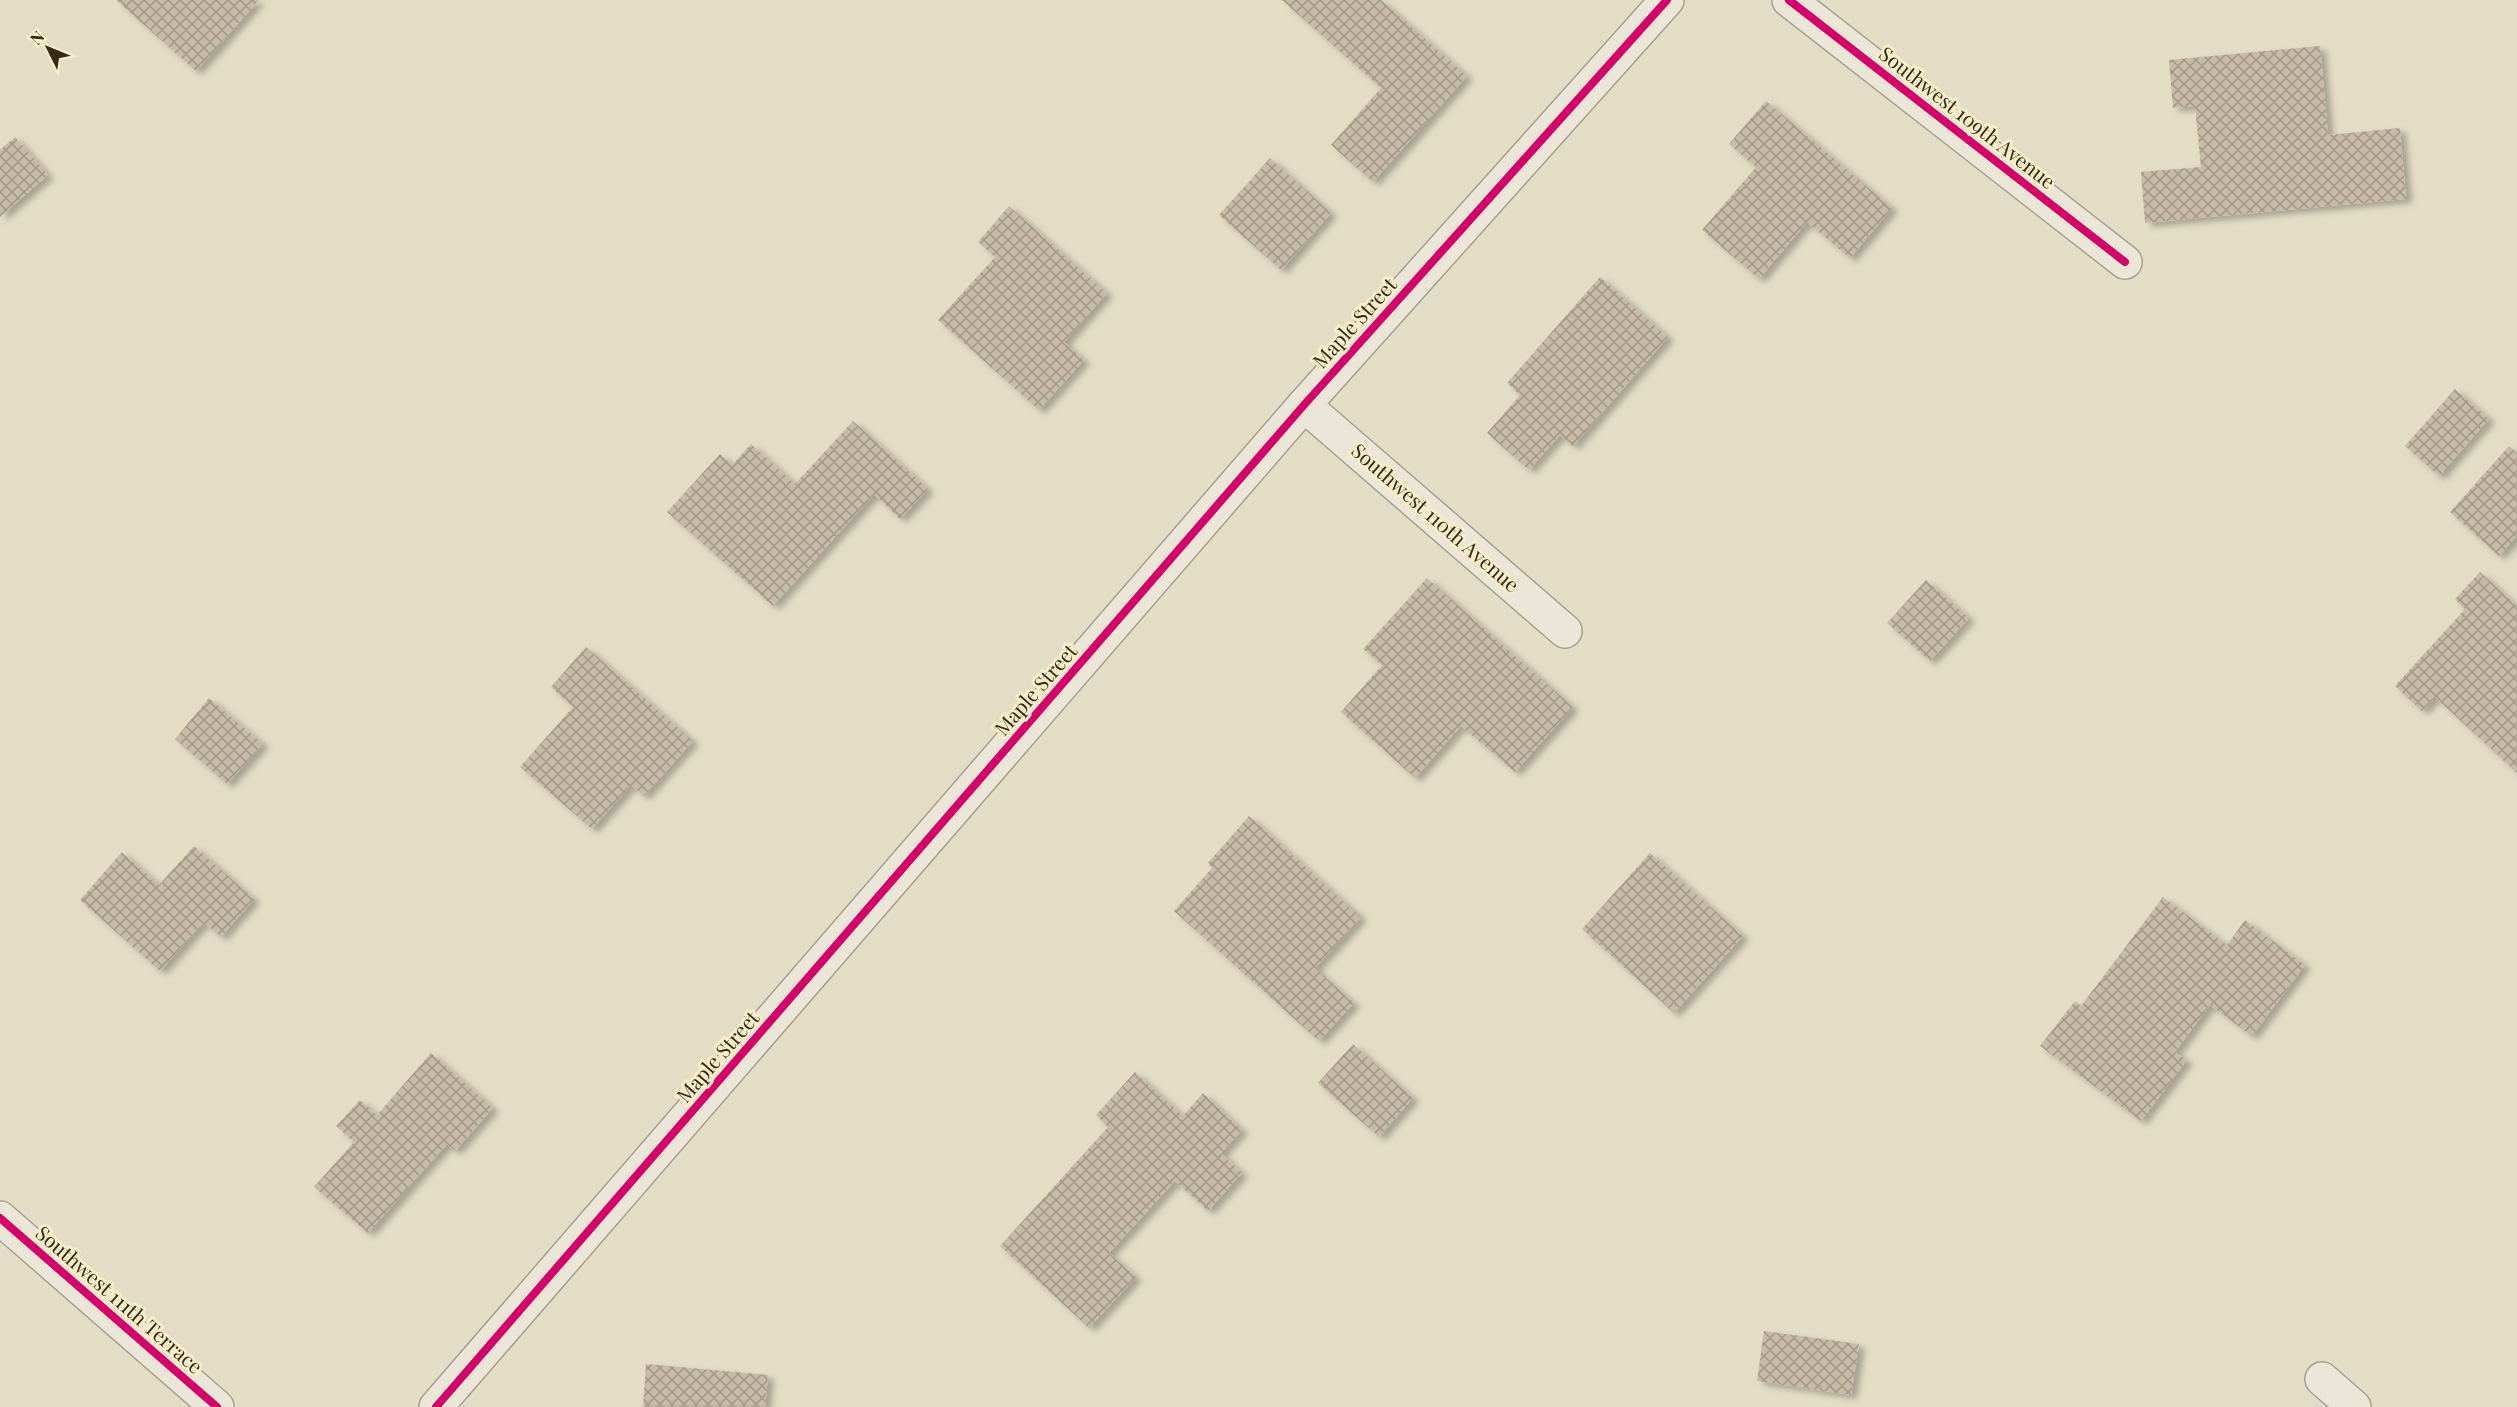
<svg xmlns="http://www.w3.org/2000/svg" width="2517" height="1407" font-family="'Playfair Display',serif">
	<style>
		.building { fill: url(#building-cross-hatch); filter: url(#shadow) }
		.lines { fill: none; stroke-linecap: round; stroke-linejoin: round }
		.minor-casing { stroke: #a7a090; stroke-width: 36 }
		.minor { stroke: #ebe6d8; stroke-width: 33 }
		.cycleway-casing { stroke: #f7edc9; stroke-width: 11 }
		.cycleway { stroke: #d6006c; stroke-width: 8 }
		.labels { text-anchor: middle; stroke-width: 6; stroke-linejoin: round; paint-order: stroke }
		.street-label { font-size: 20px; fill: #352919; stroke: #f7edc9 }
	</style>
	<defs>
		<pattern id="building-cross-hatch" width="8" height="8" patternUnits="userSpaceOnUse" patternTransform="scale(1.5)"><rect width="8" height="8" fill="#c7baa7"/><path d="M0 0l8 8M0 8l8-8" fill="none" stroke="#a29787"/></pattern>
		<filter id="shadow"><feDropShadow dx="6" dy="4" stdDeviation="3" flood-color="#0004"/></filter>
	</defs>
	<rect width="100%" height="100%" fill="#e3ddc6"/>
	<g class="building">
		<path d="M116,0H259L196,71Z"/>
		<path d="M1282,0H1381L1467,76L1373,182L1331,145L1381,88Z"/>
		<path d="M2320,46L2328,135L2400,128L2406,199L2145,223L2141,172L2201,167L2195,106L2173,108L2169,60Z"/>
		<path d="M1766,101L1892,208L1850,258L1807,222L1759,279L1702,230L1756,167L1729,144Z"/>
		<path d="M15,137L48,175L0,217V150Z"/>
		<path d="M1270,158L1331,213L1281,270L1219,215Z"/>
		<path d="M1009,206L1107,293L1064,342L1084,360L1039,410L938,320L995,257L978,242Z"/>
		<path d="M1600,277L1668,337L1573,446L1560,435L1529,470L1487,433L1520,395L1507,383Z"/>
		<path d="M2455,389L2489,419L2439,476L2405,446Z"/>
		<path d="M853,421L928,489L900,519L874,494L773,606L667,512L720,454L732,465L751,444L795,484Z"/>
		<path d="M2509,446L2517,453V535L2499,556L2450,512Z"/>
		<path d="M2480,572L2517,606V773L2435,697L2422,711L2395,686L2465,609L2455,599Z"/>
		<path d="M1427,578L1573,707L1515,772L1461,726L1415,778L1341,712L1382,665L1363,649Z"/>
		<path d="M1926,580L1969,618L1930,661L1887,623Z"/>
		<path d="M586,647L693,741L644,796L631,785L592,829L520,767L573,707L551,687Z"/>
		<path d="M209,698L263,744L227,784L175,739Z"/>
		<path d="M1249,816L1361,917L1315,968L1354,1003L1319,1041L1174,911L1212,868L1208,863Z"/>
		<path d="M194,846L254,899L221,937L204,922L160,971L80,900L122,852L159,885Z"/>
		<path d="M1650,853L1743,936L1674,1013L1582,929Z"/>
		<path d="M2163,897L2227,945L2245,920L2305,965L2252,1036L2210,1005L2175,1052L2187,1060L2141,1121L2040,1046L2075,1001L2081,1006Z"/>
		<path d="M1353,1044L1413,1098L1379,1137L1318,1083Z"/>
		<path d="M431,1053L493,1108L455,1151L447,1144L368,1233L314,1187L354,1142L336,1126L360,1100L377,1115Z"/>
		<path d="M1135,1072L1183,1116L1203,1093L1242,1130L1221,1153L1242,1173L1208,1211L1175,1181L1109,1253L1136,1277L1089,1328L1000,1246L1108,1127L1096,1115Z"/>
		<path d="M1764,1331L1859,1344L1851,1395L1757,1381Z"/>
		<path d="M646,1364L768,1375L765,1407H643Z"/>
	</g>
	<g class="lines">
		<defs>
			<g id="minor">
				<path d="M1789,0L2125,262"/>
				<path d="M1304,405L1565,631"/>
				<path d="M0,1218L217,1407"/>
				<path d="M2322,1379L2354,1407"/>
				<path d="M436,1407L1304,405L1667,0"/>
			</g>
		</defs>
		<use href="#minor" class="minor-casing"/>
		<use href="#minor" class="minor"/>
		<defs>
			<g id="cycleway">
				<path d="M1789,0L2125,262"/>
				<path d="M0,1218L217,1407"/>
				<path d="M436,1407L1304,405L1667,0"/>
			</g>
		</defs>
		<use href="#cycleway" class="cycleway-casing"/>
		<use href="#cycleway" class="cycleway"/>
	</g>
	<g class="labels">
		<g class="street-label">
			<text transform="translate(1967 118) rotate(38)" y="7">Southwest 109th Avenue</text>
			<text transform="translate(1355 323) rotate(-48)" y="7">Maple Street</text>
			<text transform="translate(1435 518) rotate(41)" y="7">Southwest 110th Avenue</text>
			<text transform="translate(1036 690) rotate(-49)" y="7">Maple Street</text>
			<text transform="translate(718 1057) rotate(-49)" y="7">Maple Street</text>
			<text transform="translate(119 1300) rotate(41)" y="7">Southwest 111th Terrace</text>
		</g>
	</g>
	<g transform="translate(48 48) rotate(313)" stroke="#f7edc9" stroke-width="4.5" paint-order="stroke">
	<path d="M0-4.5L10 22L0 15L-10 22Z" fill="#352919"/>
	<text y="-9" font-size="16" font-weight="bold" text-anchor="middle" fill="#352919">N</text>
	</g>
</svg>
